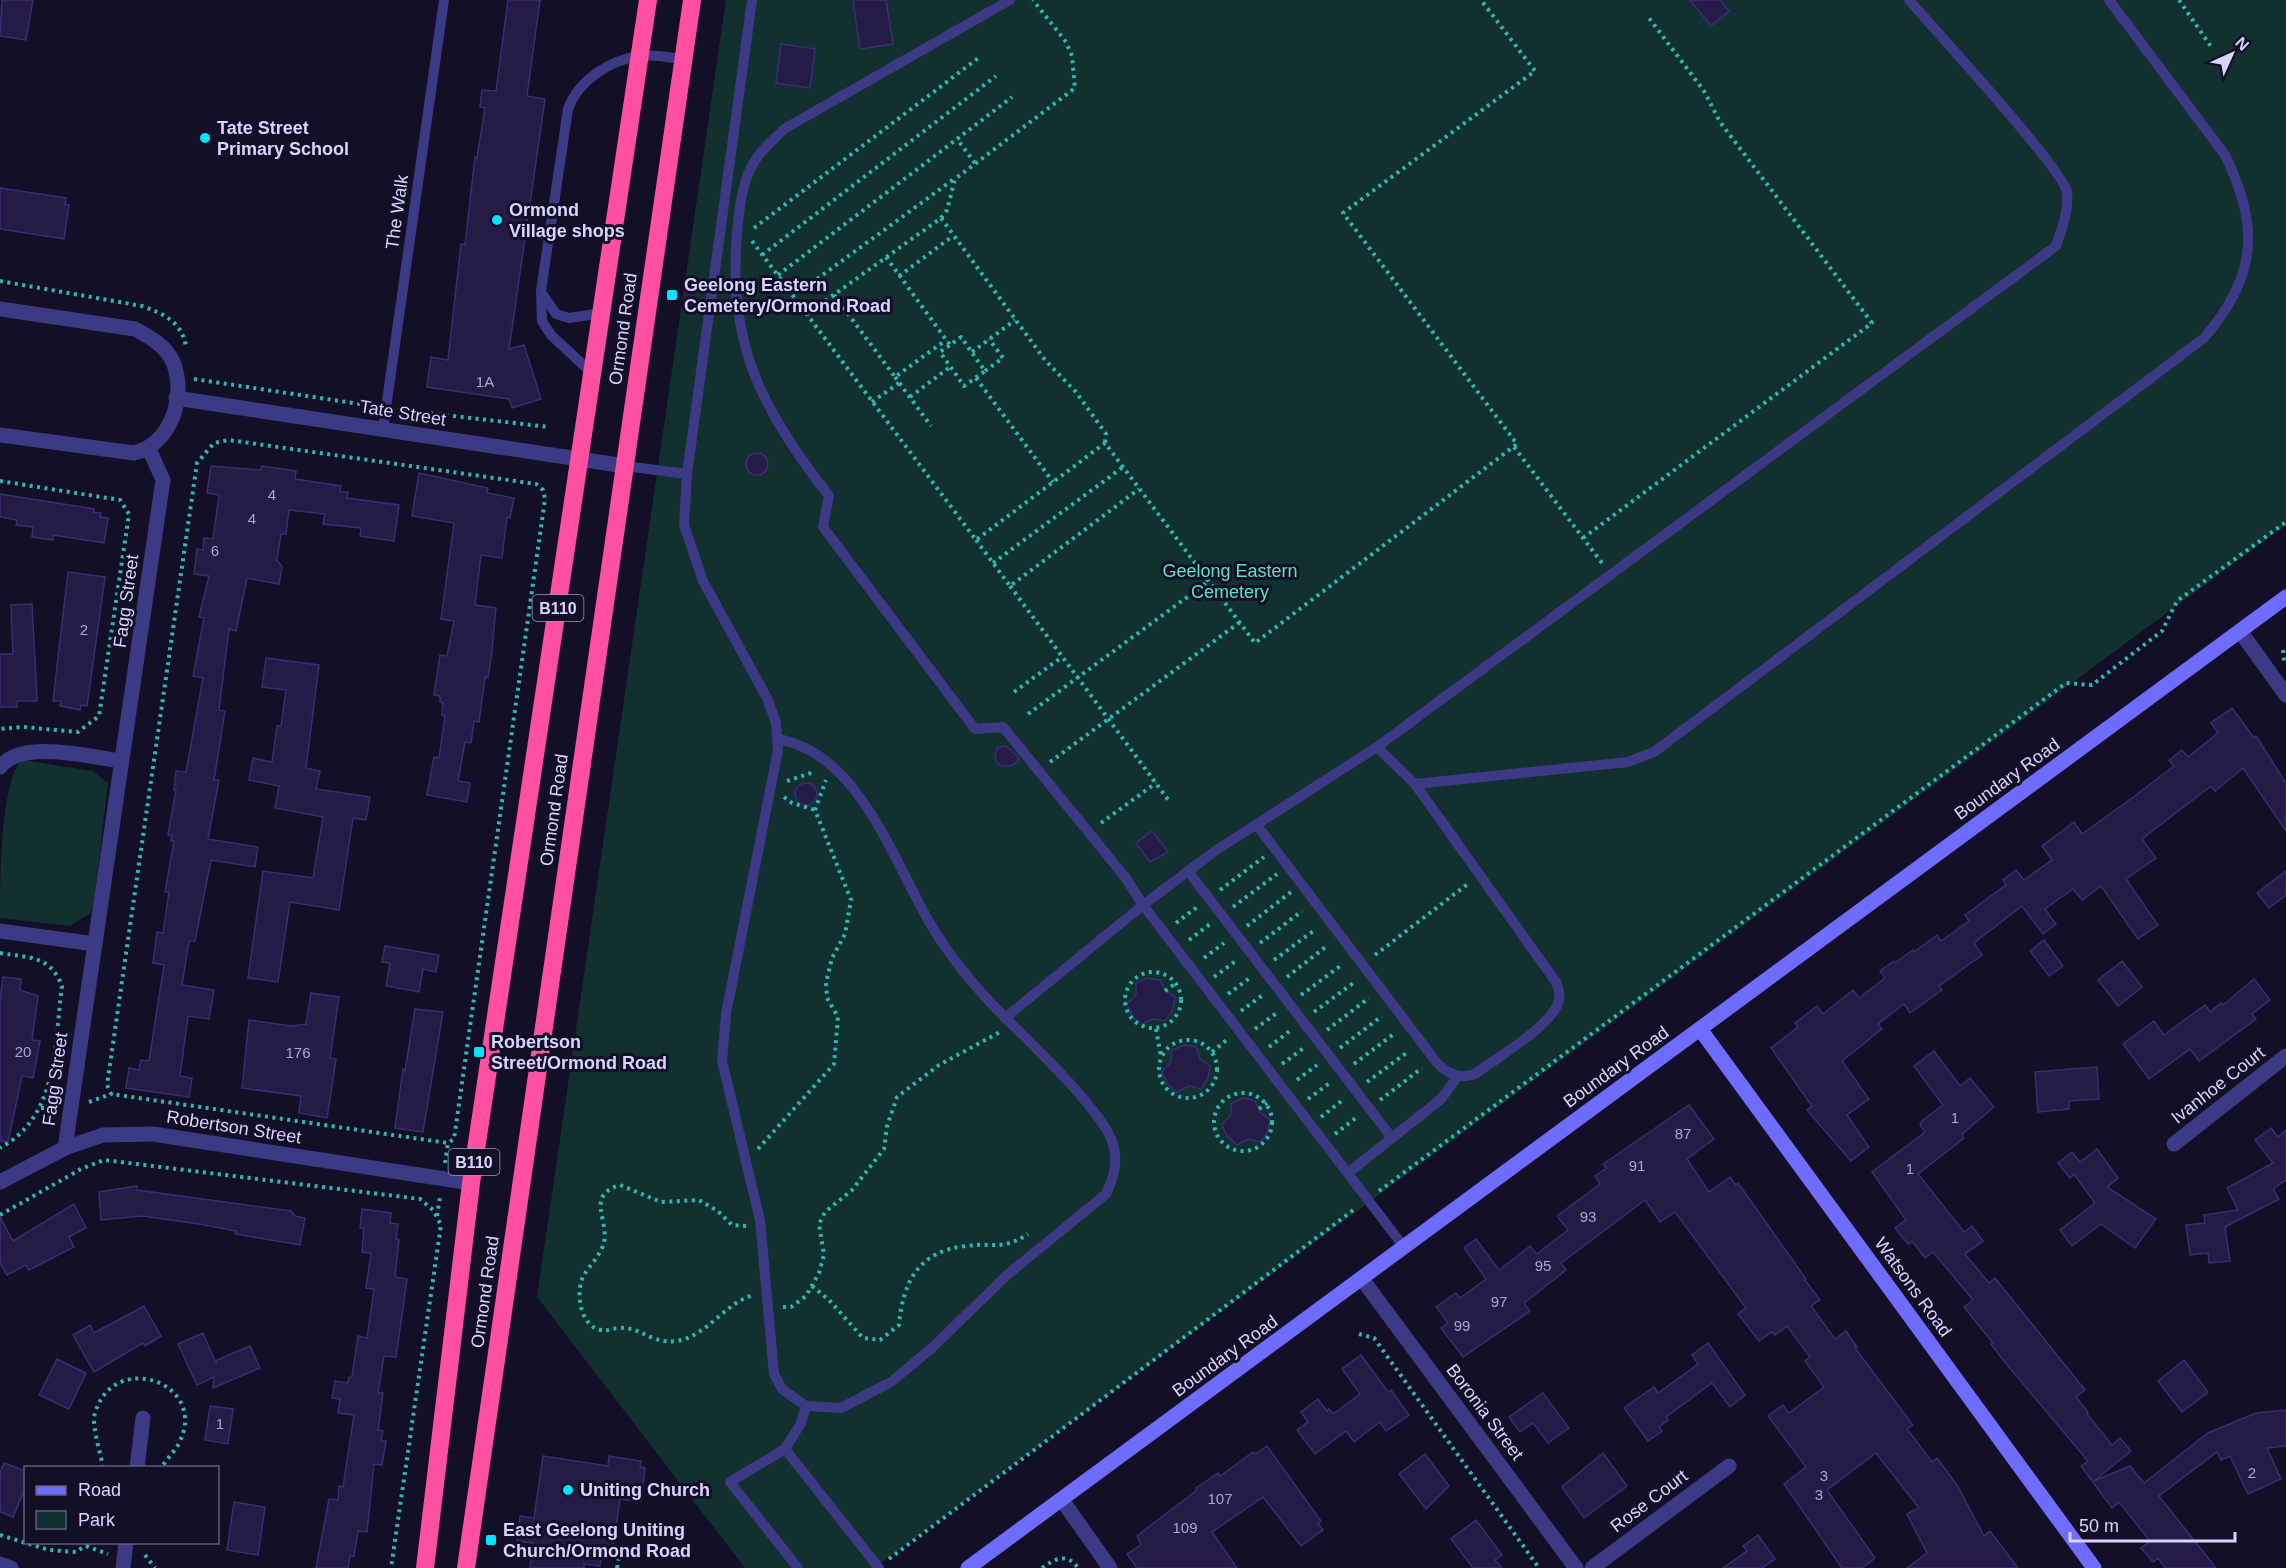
<svg xmlns="http://www.w3.org/2000/svg" width="2286" height="1568" font-family="Arial,sans-serif">
	<style>
		.green { fill: #12302f }
		.building { fill: #241b47; stroke: #3b2d73; stroke-width: 1.5 }
		.lines { fill: none; stroke-linecap: round; stroke-linejoin: round }
		.path { stroke: #2fb8b0; stroke-width: 4; stroke-dasharray: 3 4.5; stroke-linecap: butt }
		.lane { stroke: #3d3a85; stroke-width: 10 }
		.street { stroke: #3d3a85; stroke-width: 15 }
		.secondary { stroke: #6f6bff; stroke-width: 15 }
		.highway { stroke: #ff4fa3; stroke-width: 18 }
		.poi-dot { fill: #00e5ff; stroke: #130f26; stroke-width: 2 }
		.labels { text-anchor: middle; stroke-width: 6; stroke-linejoin: round; paint-order: stroke }
		.number-label { font-size: 15px; fill: #aca6d1 }
		.shield { fill: #130f26; stroke: #9e99be; stroke-width: 1.5 }
		.shield-label { font-size: 16px; font-weight: bold; fill: #d9d4ff }
		.poi-label { font-size: 18px; font-weight: bold; fill: #d9d4ff; stroke: #130f26; text-anchor: start }
		.street-label { font-size: 18px; fill: #d9d4ff; stroke: #130f26 }
		.park-label { font-size: 18px; fill: #5fe0c0; stroke: #130f26 }
	</style>
	<rect width="100%" height="100%" fill="#130f26"/>
	<g class="green">
		<path d="M726,0H2286V525L874,1568H745L537,1297Z"/>
		<path d="M23,760L92,771L108,783L94,902L90,913L70,926L0,918C0,883 0,776 23,760Z"/>
	</g>
	<g class="building">
		<path d="M2,0H33L26,40L0,36Z"/>
		<path d="M508,0H540L527,96L545,99L509,349L524,345L541,399L512,408L509,399L427,387L431,357L448,360L461,244L465,245L475,157L477,158L485,108L480,107L482,90L496,91Z"/>
		<path d="M853,0H886L893,44L860,49Z"/>
		<path d="M1690,0H1720L1729,11L1711,26Z"/>
		<path d="M781,44L815,49L810,88L776,83Z"/>
		<path d="M0,188L66,198L65,205H69L64,239L0,229Z"/>
		<circle cx="757" cy="464" r="11"/>
		<path d="M211,466L260,470L262,466L296,471L295,479L341,486L340,492H348L347,498L399,505L394,541L360,536L361,528L323,524L325,514L289,510L286,534H281L277,560L282,567L279,584L247,578L236,631L229,629L219,710L225,711L214,780H219L208,839L258,847L255,867L211,860L195,941H189L182,985L214,990L209,1019L188,1016L180,1076L192,1078L189,1097L126,1088L129,1068L139,1070L141,1060L149,1061L164,965L153,963L157,932L163,933L169,892H165L174,841H171L172,836L168,835L176,790H174L176,771L186,772L203,678L193,676L204,618L199,617L209,576L194,574L197,549L203,550L204,538L213,539L219,495L207,493Z"/>
		<path d="M419,473L488,488L487,493L514,498L510,518L507,517L502,558L481,555L475,605L496,608L491,659L488,678L485,677L479,722L474,721L471,743L465,742L458,781L470,783L467,802L427,795L434,757L439,758L445,716L442,715L443,703L440,702V696L434,695L440,655L447,656L454,621L441,619L454,523L412,516Z"/>
		<path d="M0,494L94,509V512L101,513L100,517L108,518L104,543L53,535V540L32,537L33,527L16,525L17,520L0,517Z"/>
		<path d="M68,572L105,577L87,706L81,705L80,710L60,706L61,701H53Z"/>
		<path d="M32,604L37,701H17V707H0V654H13L11,605Z"/>
		<path d="M266,658L319,665L306,768L320,771L316,789L370,797L366,820L353,818L339,910L290,902L278,982L248,978L263,871L313,878L323,817L275,808L279,786L249,780L253,758L272,762L277,726H281L286,690L262,687Z"/>
		<path d="M2232,708L2254,738L2256,736L2286,783V831L2243,768L2215,791L2211,786L2142,839L2156,858L2126,879L2158,925L2138,939L2101,886L2082,900L2073,889L2045,909L2056,924L2043,934L2022,906L1974,943L1982,955L1939,986L1942,990L1910,1013L1904,1004L1878,1024L1882,1029L1842,1061L1869,1099L1847,1115L1869,1147L1851,1161L1807,1110L1812,1106L1771,1048L1798,1027L1795,1023L1817,1006L1823,1014L1853,990L1859,998L1885,978L1880,971L1894,961L1895,963L1913,950L1914,952L1937,935L1941,941L1969,921L1965,915L2006,885L2003,880L2016,870L2024,880L2052,860L2042,846L2074,822L2082,834L2132,798L2174,766L2169,760L2182,750L2188,757L2218,733L2211,723Z"/>
		<path d="M1006,746L1018,757V761L1011,766H1002L996,762L995,755L998,747Z"/>
		<circle cx="806" cy="794" r="11"/>
		<path d="M1152,831L1168,852L1150,862L1136,843Z"/>
		<path d="M2286,871V895L2269,908L2257,893Z"/>
		<path d="M2044,940L2063,966L2049,976L2030,951Z"/>
		<path d="M385,946L439,955L436,972L423,969L419,992L386,986L390,963L382,962Z"/>
		<path d="M2122,961L2142,987L2118,1006L2098,980Z"/>
		<path d="M3,977L21,979L20,990L38,996L32,1040L40,1041L33,1078L22,1076L8,1142L0,1141V1001Z"/>
		<path d="M1147,978L1160,980L1165,991L1175,997L1173,1010L1165,1021L1153,1019L1142,1024L1133,1017L1127,1004L1136,995V983Z"/>
		<path d="M2254,979L2270,1000L2252,1014L2256,1019L2199,1061L2190,1049L2149,1079L2123,1044L2154,1021L2164,1035L2205,1005L2210,1012L2221,1003L2223,1005Z"/>
		<path d="M311,993L339,997L330,1058L336,1059L327,1118L299,1113L301,1096L242,1088L249,1020L292,1026L306,1024Z"/>
		<path d="M415,1009L443,1012L423,1132L395,1128L403,1069L405,1071Z"/>
		<path d="M1184,1045L1196,1047L1200,1059L1210,1066L1208,1078L1201,1089L1189,1086L1177,1092L1167,1083L1162,1072L1171,1062V1051Z"/>
		<path d="M1934,1051L1960,1086L1970,1078L1994,1107L1962,1134L1964,1138L1918,1174L1964,1232L1972,1226L1983,1241L1965,1254L1989,1283L1995,1278L2085,1390L2076,1397L2088,1412L2087,1414L2112,1445L2120,1438L2131,1451L2094,1481L2130,1466L2144,1483L2208,1433L2256,1413L2286,1410V1446L2267,1448L2281,1479L2248,1494L2230,1456L2221,1460L2217,1452L2159,1496L2216,1568H2165L2158,1558L2153,1562L2141,1548L2150,1541L2119,1502L2112,1508L2081,1466L2088,1461L2003,1360L1991,1344L1993,1343L1964,1307L1973,1300L1933,1252L1925,1258L1912,1241L1908,1244L1895,1228L1906,1220L1872,1172L1925,1132L1920,1125L1922,1121L1943,1105L1914,1066Z"/>
		<path d="M2097,1067L2099,1099L2069,1101V1109L2038,1112L2035,1072Z"/>
		<path d="M1243,1098L1255,1101L1260,1112L1270,1120L1268,1131L1261,1142L1248,1139L1237,1145L1227,1136L1222,1125L1231,1115V1104Z"/>
		<path d="M1689,1105L1714,1139L1687,1159L1709,1192L1730,1177L1736,1185L1738,1183L1806,1279L1805,1280L1820,1300L1811,1306L1835,1339L1846,1331L1857,1347L1855,1348L1913,1425L1907,1429L1932,1462L1937,1458L1957,1485L1984,1536L1990,1531L2018,1568H1907L1927,1553L1907,1514L1919,1508L1876,1453L1827,1490L1875,1558L1862,1568H1842L1784,1484L1806,1467L1768,1416L1783,1405L1789,1413L1824,1387L1805,1361L1810,1357L1787,1326L1775,1335L1772,1332L1759,1341L1738,1314L1746,1308L1675,1212L1660,1222L1645,1200L1561,1263L1566,1270L1524,1303L1530,1311L1463,1357L1441,1328L1448,1323L1436,1307L1456,1293L1460,1298L1486,1279L1464,1248L1476,1239L1499,1270L1530,1246L1537,1254L1568,1230L1557,1216L1600,1184L1595,1176L1607,1168L1603,1164Z"/>
		<path d="M2271,1128L2278,1137L2286,1130V1180L2273,1189L2279,1199L2225,1227L2230,1261L2209,1263L2208,1253L2190,1255L2186,1225L2205,1223L2204,1215L2238,1210L2227,1188L2273,1163L2255,1140Z"/>
		<path d="M2097,1149L2118,1178L2107,1187L2156,1219L2135,1248L2101,1224L2072,1246L2060,1230L2095,1203L2074,1174L2070,1178L2058,1163L2072,1152L2080,1162Z"/>
		<path d="M137,1186V1190L291,1211L295,1216L305,1218L300,1245L235,1234L236,1231L199,1224L142,1216L101,1220L99,1192Z"/>
		<path d="M74,1204L86,1228L69,1237L74,1247L29,1270L26,1265L7,1275L0,1263V1217L13,1241Z"/>
		<path d="M362,1209L391,1213L390,1223L398,1224L396,1239L399,1240L395,1277L407,1279L396,1357L384,1356L378,1393H383L378,1430L383,1431L381,1441H386L382,1465L374,1464L367,1532L358,1531L354,1556H350L348,1568H316L329,1499L338,1500L339,1486L343,1487L354,1415L338,1413L340,1399L332,1398L335,1381L348,1383L349,1377H352L358,1336L367,1338L374,1289L366,1288L371,1253L362,1252L364,1228H360Z"/>
		<path d="M144,1306L161,1336L145,1346L143,1343L94,1372L73,1335L90,1325L94,1333Z"/>
		<path d="M203,1333L216,1363L217,1360L250,1346L260,1368L213,1388L214,1377L197,1385L178,1344Z"/>
		<path d="M1708,1343L1745,1395L1730,1407L1712,1383L1666,1417L1668,1420L1659,1427L1662,1431L1648,1441L1624,1408L1654,1387L1658,1393L1698,1364L1692,1355Z"/>
		<path d="M1361,1355L1388,1392L1391,1390L1409,1415L1386,1431L1380,1422L1354,1442L1346,1431L1315,1454L1297,1430L1308,1422L1301,1412L1318,1399L1327,1411L1329,1409L1333,1414L1360,1394L1342,1369Z"/>
		<path d="M57,1359L86,1373L69,1409L39,1395Z"/>
		<path d="M2184,1360L2208,1392L2182,1412L2158,1381Z"/>
		<path d="M1543,1393L1569,1428L1548,1443L1533,1423L1520,1432L1509,1417Z"/>
		<path d="M210,1406L233,1409L228,1444L205,1440Z"/>
		<path d="M1267,1446L1321,1521L1318,1524L1323,1530L1301,1546L1263,1497L1212,1532L1237,1568H1137L1127,1554L1141,1545L1137,1536L1197,1490L1196,1488L1218,1473L1220,1476L1253,1452L1255,1454Z"/>
		<path d="M1603,1453L1627,1486L1584,1518L1562,1487Z"/>
		<path d="M1425,1454L1449,1486L1426,1509L1399,1474Z"/>
		<path d="M543,1456L608,1466L609,1456L641,1461L640,1467L645,1468L641,1502L620,1499L612,1556L602,1554L600,1566L584,1564V1568H530L533,1543L517,1541L520,1516L534,1518Z"/>
		<path d="M4,1463L26,1471V1486L13,1517L0,1512V1473Z"/>
		<path d="M234,1502L265,1507L258,1555L227,1550Z"/>
		<path d="M1476,1520L1502,1555L1495,1560L1502,1568H1473L1451,1539Z"/>
		<path d="M1758,1535L1775,1559L1762,1568H1723L1747,1551L1743,1546Z"/>
	</g>
	<g class="lines">
		<g class="path">
			<path d="M2179,0L2212,48"/>
			<path d="M975,163L957,139L1012,97"/>
			<path d="M941,218L947,210L955,179L1075,88L1072,56L1066,42L1033,0"/>
			<path d="M754,228L981,56"/>
			<path d="M752,241L976,540L1105,443L1255,643L1517,444L1343,213L1535,71L1481,0"/>
			<path d="M762,255L996,76"/>
			<path d="M886,257L950,345L961,337L985,371L964,386L940,352L950,345"/>
			<path d="M778,275L957,139"/>
			<path d="M899,276L953,236"/>
			<path d="M817,279L954,179"/>
			<path d="M0,281L142,306C164,314 182,322 186,347"/>
			<path d="M834,295L895,377L946,340"/>
			<path d="M807,314L941,218L1045,360L1076,392L1106,434L1105,443"/>
			<path d="M972,352L1015,320"/>
			<path d="M985,371L1003,358L989,339"/>
			<path d="M895,377L931,426"/>
			<path d="M976,378L1053,482"/>
			<path d="M194,379L373,406"/>
			<path d="M910,397L950,367"/>
			<path d="M872,402L899,383"/>
			<path d="M401,410L549,427"/>
			<path d="M1514,447L1602,563"/>
			<path d="M0,481L120,500L129,514L99,716L78,732L23,727L0,729"/>
			<path d="M1583,538L1872,323L1720,122L1704,91L1649,18"/>
			<path d="M976,540L1010,586L1139,489"/>
			<path d="M993,563L1123,467"/>
			<path d="M1010,586L1169,801"/>
			<path d="M2283,650L2284,661"/>
			<path d="M1014,692L1062,657"/>
			<path d="M1028,714L1209,581"/>
			<path d="M1050,762L1240,622"/>
			<path d="M787,781L814,772"/>
			<path d="M784,797L792,803L815,810"/>
			<path d="M1101,823L1156,783"/>
			<path d="M1220,890L1264,857"/>
			<path d="M1233,907L1277,874"/>
			<path d="M1176,923L1197,907"/>
			<path d="M1247,926L1291,892"/>
			<path d="M1189,940L1210,924"/>
			<path d="M1260,943L1302,911"/>
			<path d="M0,953C29,958 50,955 62,986C54,1045 59,1116 0,1148"/>
			<path d="M1375,955L1469,883"/>
			<path d="M1204,958L1224,943"/>
			<path d="M1274,960L1316,929"/>
			<circle cx="1153" cy="1000" r="28"/>
			<path d="M1214,977L1237,960"/>
			<path d="M1287,977L1328,945"/>
			<path d="M1165,991L1176,983"/>
			<path d="M1228,994L1251,977"/>
			<path d="M1301,995L1343,964"/>
			<path d="M1241,1011L1264,994"/>
			<path d="M1314,1012L1356,981"/>
			<path d="M1156,1029L1161,1057"/>
			<path d="M1255,1029L1278,1012"/>
			<path d="M1327,1030L1369,998"/>
			<circle cx="1188" cy="1069" r="29"/>
			<path d="M1269,1047L1291,1030"/>
			<path d="M1340,1048L1382,1016"/>
			<path d="M1212,1052L1228,1039"/>
			<path d="M1282,1064L1305,1047"/>
			<path d="M1354,1064L1395,1033"/>
			<path d="M1297,1080L1317,1065"/>
			<path d="M1367,1082L1409,1051"/>
			<circle cx="1243" cy="1122" r="29"/>
			<path d="M1308,1099L1331,1082"/>
			<path d="M1380,1100L1422,1068"/>
			<path d="M89,1102L111,1094L107,1085L197,463L214,443L229,440L536,484L543,490L545,499L454,1139L448,1143L111,1094"/>
			<path d="M41,1108H53"/>
			<path d="M1259,1109L1267,1103"/>
			<path d="M1321,1117L1344,1099"/>
			<path d="M1335,1134L1357,1117"/>
			<path d="M758,1149L834,1064L838,1017L827,998L826,983L832,958L845,934L851,900L815,810L826,780"/>
			<path d="M445,1163L448,1143"/>
			<path d="M1379,1191L2066,683L2092,685L2162,631L2177,601L2286,522"/>
			<path d="M0,1215L81,1169L104,1160L420,1199L433,1210L441,1225L391,1568"/>
			<path d="M437,1216L440,1197"/>
			<path d="M746,1226L732,1225L718,1211L699,1200L661,1202L620,1185C585,1196 609,1218 604,1243C601,1254 590,1265 584,1275C576,1288 579,1317 592,1326C595,1329 601,1330 605,1331C638,1319 646,1345 677,1341C707,1336 725,1303 753,1295"/>
			<path d="M812,1286L829,1300L863,1338L880,1340L899,1325C903,1281 919,1251 966,1246C992,1242 1002,1251 1028,1234"/>
			<path d="M783,1307H791L806,1296L819,1273L824,1255L819,1224L825,1212L852,1190L884,1149L887,1126L897,1097L939,1065L1000,1032"/>
			<path d="M1359,1334L1374,1338L1539,1568"/>
			<path d="M103,1468C101,1454 91,1425 95,1413C114,1348 212,1384 178,1445C173,1453 166,1460 161,1468"/>
			<path d="M0,1535L49,1550L76,1552L90,1542"/>
			<path d="M86,1546L108,1554"/>
			<path d="M145,1555L155,1568"/>
			<path d="M889,1559L1356,1208"/>
			<path d="M617,1568L620,1549"/>
			<path d="M1042,1568C1054,1559 1067,1552 1078,1568"/>
		</g>
		<g class="lane">
			<path d="M1909,0C1932,27 2065,171 2067,192C2069,211 2062,229 2056,246L1377,747L1415,784L1628,762L1654,752L2204,338C2257,277 2260,226 2225,155L2109,0"/>
			<path d="M541,292L556,314L569,318L602,313"/>
			<path d="M593,374L551,335L542,321L541,291L568,109C578,81 610,59 641,56C654,54 670,58 683,59"/>
			<path d="M383,429L444,0"/>
			<path d="M625,466L687,474L684,525L703,581L767,698L776,723L778,750L726,1014L722,1061L760,1220L774,1374L782,1389L806,1406L801,1423L785,1449"/>
			<path d="M687,474L752,0"/>
			<path d="M777,739C859,752 893,861 931,925C947,952 967,977 989,1001C1019,1033 1098,1104 1112,1141C1119,1160 1114,1177 1106,1194L1007,1275L933,1347L891,1382L841,1408L806,1406"/>
			<path d="M1377,747L1215,851L1143,905L1404,1247"/>
			<path d="M1256,824L1434,1059C1445,1073 1458,1080 1475,1074C1496,1058 1554,1025 1559,1000C1560,995 1558,987 1556,982L1415,784"/>
			<path d="M1188,871L1392,1138"/>
			<path d="M1005,1018L1143,905L1125,877L1003,727L975,729L823,527L829,496C763,410 727,346 737,233C739,210 742,179 756,159C763,148 775,139 784,129L1010,0"/>
			<path d="M1348,1173L1441,1099L1458,1076"/>
			<path d="M798,1568L730,1482L785,1449L879,1568"/>
		</g>
		<g class="street">
			<path d="M0,309L135,329C150,337 166,346 173,362C187,396 171,444 134,453L0,435"/>
			<path d="M176,398L625,466"/>
			<path d="M2240,631L2286,695"/>
			<path d="M0,767C22,739 90,757 121,761"/>
			<path d="M0,931L95,944"/>
			<path d="M2174,1144L2286,1056"/>
			<path d="M65,1148L163,480L149,449"/>
			<path d="M0,1182L65,1148L103,1135L153,1134L471,1183"/>
			<path d="M1362,1279L1576,1568"/>
			<path d="M137,1468L143,1418"/>
			<path d="M1062,1500L1110,1568"/>
			<path d="M0,1564L11,1568"/>
			<path d="M123,1568L126,1542"/>
			<path d="M1592,1568L1729,1466"/>
		</g>
		<g class="secondary">
			<path d="M1700,1029L2094,1568"/>
			<path d="M968,1568L2286,597"/>
		</g>
		<g class="highway">
			<path d="M425,1568L471,1183L648,0"/>
			<path d="M466,1568L692,0"/>
		</g>
	</g>
	<g class="poi-dot">
		<circle cx="205" cy="138" r="6"/>
		<circle cx="497" cy="220" r="6"/>
		<rect x="666" y="289" width="12" height="12" rx="3"/>
		<rect x="473" y="1046" width="12" height="12" rx="3"/>
		<circle cx="568" cy="1490" r="6"/>
		<rect x="485" y="1534" width="12" height="12" rx="3"/>
	</g>
	<g class="labels">
		<g class="number-label">
			<text x="485" y="387">1A</text>
			<text x="272" y="500">4</text>
			<text x="252" y="524">4</text>
			<text x="215" y="556">6</text>
			<text x="84" y="635">2</text>
			<text x="23" y="1057">20</text>
			<text x="298" y="1058">176</text>
			<text x="1955" y="1123">1</text>
			<text x="1683" y="1139">87</text>
			<text x="1637" y="1171">91</text>
			<text x="1910" y="1174">1</text>
			<text x="1588" y="1222">93</text>
			<text x="1543" y="1271">95</text>
			<text x="1499" y="1307">97</text>
			<text x="1462" y="1331">99</text>
			<text x="220" y="1429">1</text>
			<text x="2252" y="1478">2</text>
			<text x="1824" y="1481">3</text>
			<text x="1819" y="1500">3</text>
			<text x="1220" y="1504">107</text>
			<text x="1185" y="1533">109</text>
		</g>
		<g class="shield">
			<rect x="532.5" y="595" width="51" height="26" rx="4.5"/>
			<rect x="448.5" y="1149" width="51" height="26" rx="4.5"/>
		</g>
		<g class="shield-label">
			<text x="558" y="614">B110</text>
			<text x="474" y="1168">B110</text>
		</g>
		<g class="poi-label">
			<text x="217" y="134">Tate Street<tspan x="217" dy="21">Primary School</tspan></text>
			<text x="509" y="216">Ormond<tspan x="509" dy="21">Village shops</tspan></text>
			<text x="684" y="291">Geelong Eastern<tspan x="684" dy="21">Cemetery/Ormond Road</tspan></text>
			<text x="491" y="1048">Robertson<tspan x="491" dy="21">Street/Ormond Road</tspan></text>
			<text x="580" y="1496">Uniting Church</text>
			<text x="503" y="1536">East Geelong Uniting<tspan x="503" dy="21">Church/Ormond Road</tspan></text>
		</g>
		<g class="street-label">
			<text transform="translate(397 212) rotate(-82)" y="6">The Walk</text>
			<text transform="translate(623 329) rotate(-82)" y="6">Ormond Road</text>
			<text transform="translate(403 413) rotate(9)" y="6">Tate Street</text>
			<text transform="translate(126 601) rotate(-82)" y="6">Fagg Street</text>
			<text transform="translate(2007 779) rotate(-36)" y="6">Boundary Road</text>
			<text transform="translate(554 810) rotate(-82)" y="6">Ormond Road</text>
			<text transform="translate(1616 1067) rotate(-36)" y="6">Boundary Road</text>
			<text transform="translate(55 1079) rotate(-82)" y="6">Fagg Street</text>
			<text transform="translate(2218 1085) rotate(-38)" y="6">Ivanhoe Court</text>
			<text transform="translate(234 1127) rotate(9)" y="6">Robertson Street</text>
			<text transform="translate(1913 1287) rotate(54)" y="6">Watsons Road</text>
			<text transform="translate(485 1292) rotate(-82)" y="6">Ormond Road</text>
			<text transform="translate(1225 1356) rotate(-36)" y="6">Boundary Road</text>
			<text transform="translate(1485 1412) rotate(53)" y="6">Boronia Street</text>
			<text transform="translate(1649 1501) rotate(-37)" y="6">Rose Court</text>
		</g>
		<g class="park-label">
			<text x="1230" y="577">Geelong Eastern<tspan x="1230" dy="21">Cemetery</tspan></text>
		</g>
	</g>
	<rect x="24" y="1466" width="195" height="78" fill="#130f26" stroke="#625e7d" stroke-width="1.5"/>
	<rect x="36" y="1486" width="30" height="9" fill="#6f6bff" stroke="#625e7d" stroke-width="1.5"/>
	<text x="78" y="1496" font-size="18" fill="#d9d4ff">Road</text>
	<rect x="36" y="1511" width="30" height="18" fill="#12302f" stroke="#625e7d" stroke-width="1.5"/>
	<text x="78" y="1526" font-size="18" fill="#d9d4ff">Park</text>
	<g transform="translate(2232 54) rotate(45)" stroke="#130f26" stroke-width="4.5" paint-order="stroke">
	<path d="M0-4.5L10 22L0 15L-10 22Z" fill="#d9d4ff"/>
	<text y="-9" font-size="16" font-weight="bold" text-anchor="middle" fill="#d9d4ff">N</text>
	</g>
	<path d="M2070 1532v9h165v-9" fill="none" stroke="#d9d4ff" stroke-width="3"/>
	<text x="2079" y="1532" font-size="18" fill="#d9d4ff" stroke="#130f26" stroke-width="4.5" paint-order="stroke">50 m</text>
</svg>
